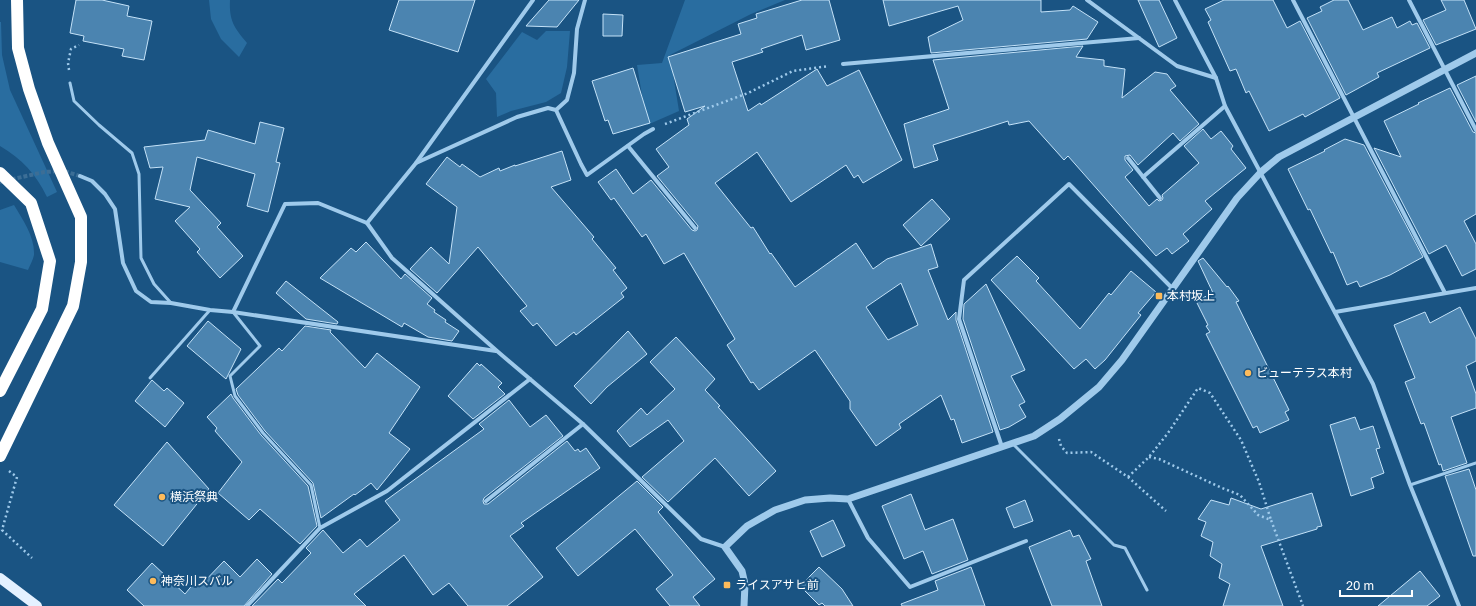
<svg xmlns="http://www.w3.org/2000/svg" width="1476" height="606" font-family="'Golos Text','Noto Sans JP',sans-serif">
	<style>
		.green { fill: #296da0 }
		.building { fill: #4b84b0; stroke: #c4e2f8; fill-rule: evenodd }
		.lines { fill: none; stroke-linecap: round; stroke-linejoin: round }
		.minor-tunnel { stroke: #3c6e96; stroke-width: 4; stroke-dasharray: 4 2; stroke-linecap: butt }
		.path { stroke: #9fcaeb; stroke-width: 2.5; stroke-dasharray: 2 3; stroke-linecap: butt }
		.service { stroke: #9fcaeb; stroke-width: 3 }
		.minor { stroke: #9fcaeb; stroke-width: 4 }
		.tertiary { stroke: #9fcaeb; stroke-width: 7 }
		.primary { stroke: #e4f1ff; stroke-width: 10 }
		.motorway { stroke: #fff; stroke-width: 12 }
		.poi-dot { fill: #fdbb5b; stroke: #1a5483; stroke-width: 1.5 }
		.labels { text-anchor: middle; stroke-width: 4; stroke-linejoin: round; paint-order: stroke }
		.poi-label { font-size: 12px; fill: #fff; stroke: #1a5483; text-anchor: start }
	</style>
	<rect width="100%" height="100%" fill="#1a5483"/>
	<g class="green">
		<path d="M209,0H230C229,21 234,27 247,43L239,57L221,39L211,19Z"/>
		<path d="M685,0H785L751,14L670,55L679,111L647,125L637,65L662,63Z"/>
		<path d="M0,22H1L2,55L10,90L57,192L47,197C36,174 22,159 0,146Z"/>
		<path d="M546,31H570L567,67L561,93L546,102L511,111L497,117L496,93L486,79L522,32L537,40Z"/>
		<path d="M14,205C23,220 35,237 34,255C33,260 30,265 28,270L0,262V210Z"/>
	</g>
	<g class="building">
		<path d="M76,0H102L129,6L127,16L152,21L144,60L122,56L124,49L83,41L84,36L70,33Z"/>
		<path d="M399,0H475L458,52L389,30Z"/>
		<path d="M549,0H579L557,27L526,26Z"/>
		<path d="M802,0H829L840,40L806,50L802,35L761,49L763,52L732,62L748,111L760,103L761,105L817,69L827,86L859,70L902,160L863,183L858,175L854,178L846,165L791,202L757,152L715,183L751,228L753,227L770,254L771,253L795,287L856,243L873,269L887,259L931,244L938,267L928,270L948,320L956,312V320L993,432L962,443L954,419L951,420L941,395L899,424L901,428L876,446L850,409V401L815,350L759,390L753,382L751,383L727,345L735,339L684,253L664,264L646,234L642,237L614,198L611,200L598,182L616,169L633,194L651,180L692,230L695,231L697,230L698,226L657,176L669,167L656,149L689,125L687,119L705,106L685,112L668,57L741,34L738,24L757,18L756,14ZM901,283L918,325L888,340L866,307Z"/>
		<path d="M883,0H1041V12L1070,10L1073,6L1098,22L1087,39L931,53L928,37L963,20L958,6L889,26Z"/>
		<path d="M1138,0H1159L1177,38L1159,47Z"/>
		<path d="M1224,0H1273L1287,28L1300,21L1340,98L1305,117L1303,114L1269,131L1249,91L1246,93L1236,69L1230,71L1208,22L1211,20L1205,9Z"/>
		<path d="M1334,0H1348L1363,30L1392,17L1397,28L1410,21L1412,25L1417,23L1430,48L1377,73L1379,77L1346,95L1307,18L1322,11L1320,7Z"/>
		<path d="M1441,0H1464L1476,29L1436,45L1423,20L1446,10Z"/>
		<path d="M603,14L623,15L622,36H603Z"/>
		<path d="M1083,46L1076,57L1104,60V66L1125,69L1122,98L1155,72L1167,74L1176,86L1170,90L1199,124L1180,141L1173,133L1138,165L1130,155L1125,156V160L1133,170L1125,177L1149,206L1157,199L1159,201L1162,200L1163,198L1162,195L1199,163L1184,146L1203,129L1211,139L1221,131L1233,146L1231,149L1246,168L1205,201L1212,209L1183,234L1189,241L1172,254L1167,248L1156,256L1068,156L1064,160L1029,121L1009,125L1008,121L933,145L938,160L914,168L904,124L949,109L933,60Z"/>
		<path d="M633,68L650,123L613,134L608,120L605,121L592,81Z"/>
		<path d="M1476,76V122L1457,85Z"/>
		<path d="M1450,88L1473,132L1476,133V214L1464,221L1476,244V269L1462,276L1446,245L1429,254L1374,148L1401,157L1384,121L1419,104L1418,103Z"/>
		<path d="M260,122L284,128L276,162L280,163L268,212L247,206L255,174L197,157L190,190L221,223L217,227L243,256L220,278L197,252L200,249L175,221L190,207L155,199L163,167L150,168L144,147L205,140L208,130L255,144Z"/>
		<path d="M1345,139L1364,145L1423,257L1390,275L1360,287L1357,281L1347,285L1333,252L1331,253L1310,209L1308,210L1288,169L1325,151L1324,150Z"/>
		<path d="M562,151L571,180L551,187L594,237L592,239L616,268L613,270L627,288L621,293L624,297L576,335L574,332L556,346L537,323L533,326L520,311L527,306L478,247L437,293L410,269L431,247L449,264L457,207L426,184L447,157L460,167L462,164L480,177L499,168L500,171L515,165V166Z"/>
		<path d="M932,199L950,219L921,246L903,225Z"/>
		<path d="M366,242L401,279L405,274L432,298L427,304L435,310L434,312L446,320L445,322L459,331L452,341L428,337L404,323L402,327L320,278L351,248L356,252Z"/>
		<path d="M1017,256L1039,278L1036,281L1080,329L1109,293L1111,295L1131,271L1156,292L1138,313L1141,315L1105,360L1095,369L1086,359L1074,369L991,280Z"/>
		<path d="M1203,258L1227,287L1228,286L1239,301L1236,302L1289,410L1285,412L1289,420L1260,433L1257,426L1253,428L1206,334L1210,332L1206,326L1208,325L1196,301L1213,293L1198,261Z"/>
		<path d="M286,281L338,322L337,324L306,319L276,293Z"/>
		<path d="M986,284L1025,370L1011,376L1025,402L1019,405L1026,417L1009,427L1000,430L963,319L964,304Z"/>
		<path d="M1460,307L1476,339V361L1466,366L1476,394V408L1451,417L1467,463L1443,471L1441,464L1439,465L1424,423L1421,424L1405,382L1415,378L1394,325L1425,312L1430,323Z"/>
		<path d="M208,321L241,349L226,379L187,346Z"/>
		<path d="M305,326L331,330L330,332L365,368L377,353L420,387L389,433L410,449L377,490L371,483L355,495L354,494L321,518L313,483L265,431L238,395L236,389L279,348L282,351Z"/>
		<path d="M628,331L647,354L607,387L591,404L574,386Z"/>
		<path d="M676,337L715,379L705,390L720,406L718,407L776,471L749,496L715,458L668,502L642,477L684,441L668,420L630,447L617,431L641,408L647,415L675,389L650,362Z"/>
		<path d="M477,363L480,366L481,364L502,383L498,387L505,394L473,419L448,396Z"/>
		<path d="M152,380L164,391L167,388L184,403L165,427L135,401Z"/>
		<path d="M231,394L233,398L261,435L308,486L317,526L300,544L260,509L249,520L218,493L242,462L215,431L217,428L207,417Z"/>
		<path d="M509,400L530,427L546,415L563,436L484,498L483,501L484,504H488L567,441L575,451L578,449L580,452L586,448L600,468L521,523L524,526L510,536L543,577L507,606H468L449,583L433,595L404,555L354,594L366,606H252L278,579L282,583L311,553L306,548L323,530L343,553L360,539L367,547L400,520L385,501L484,429L479,424Z"/>
		<path d="M1355,417L1360,430L1373,426L1380,448L1376,449L1384,473L1371,478L1374,488L1351,496L1330,425Z"/>
		<path d="M167,442L209,489L163,546L114,505Z"/>
		<path d="M1469,469L1476,490V556H1473L1445,476Z"/>
		<path d="M637,481L663,507L658,512L715,579L693,597L700,606H670L656,589L673,575L635,529L578,576L556,548Z"/>
		<path d="M1312,493L1322,526L1317,527V529L1261,546L1283,606H1223L1230,584L1219,578L1222,564L1210,556L1213,542L1201,536L1206,522L1198,519L1211,500L1229,505L1231,498L1261,509Z"/>
		<path d="M911,494L925,530L953,519L968,560L932,574L923,551L904,559L882,506Z"/>
		<path d="M1025,500L1033,521L1014,528L1006,508Z"/>
		<path d="M833,520L845,546L822,557L810,531Z"/>
		<path d="M1070,530L1073,537L1079,535L1091,559L1086,561L1102,606H1052L1029,547Z"/>
		<path d="M257,559L272,574L244,606H144L127,590L152,563L185,594L194,583L199,587L224,561L240,577Z"/>
		<path d="M819,567L842,589L853,606H825L822,603L819,605L800,586Z"/>
		<path d="M971,567L985,606H902L901,604L938,590L935,581Z"/>
		<path d="M1420,571L1440,596L1427,606H1378Z"/>
	</g>
	<g class="lines">
		<path class="minor-tunnel" d="M0,182L44,172L64,171L80,176"/>
		<g class="path">
			<path d="M69,70L68,63L71,49L79,45"/>
			<path d="M665,124L748,93L793,71L829,66"/>
			<path d="M1059,439L1061,446L1067,453L1091,452L1128,477L1166,511"/>
			<path d="M1149,457L1159,459L1222,488L1240,495L1258,515L1271,520L1303,606"/>
			<path d="M9,471L17,477L2,530L32,558"/>
			<path d="M1128,477L1149,457L1168,433L1198,388L1210,393L1241,440L1259,482L1271,520"/>
		</g>
		<g class="service">
			<path d="M70,83L74,101L99,125L132,153L139,174L141,258L154,284L171,303"/>
			<path d="M233,312L260,346L230,376L235,396L263,433L311,485L320,528"/>
			<path d="M150,378L210,310"/>
			<path d="M1013,444L1114,545L1125,548L1147,590"/>
			<path d="M1410,485L1476,463"/>
		</g>
		<g class="minor">
			<path d="M1087,0L1177,66L1216,78"/>
			<path d="M1175,0L1216,78L1225,106L1373,384L1410,485L1459,606"/>
			<path d="M1293,0L1445,293"/>
			<path d="M1409,0L1476,130"/>
			<path d="M843,64L1139,38"/>
			<path d="M556,110L567,100L574,73L577,29L585,0"/>
			<path d="M628,146L695,228"/>
			<path d="M1128,158L1160,198"/>
			<path d="M416,163L517,117L548,108L556,110L581,164L587,175L644,134L653,129"/>
			<path d="M80,176L92,181L105,194L115,209L123,263L136,291L151,302L171,303L210,310L233,312L496,351"/>
			<path d="M1143,177L1225,106"/>
			<path d="M367,223L416,163L533,0"/>
			<path d="M233,312L285,204L318,203L367,223L392,258L497,351L583,424L701,539L725,547"/>
			<path d="M1335,312L1476,288"/>
			<path d="M1002,447L959,319L964,280L1069,184L1173,289"/>
			<path d="M848,499L868,538L910,587L1026,541"/>
			<path d="M486,501L583,424"/>
			<path d="M247,606L320,528L387,491L530,379"/>
		</g>
		<path class="tertiary" d="M744,606L745,584L742,571L725,547L747,526L775,510L805,500L830,498L848,499L1034,436L1060,419L1099,387L1122,360L1237,198L1261,172L1279,157L1476,53"/>
		<path class="primary" d="M0,578L37,606"/>
		<g class="motorway">
			<path d="M0,173L31,203L50,261L42,309L0,391"/>
			<path d="M0,456L73,306L81,262V217L48,143L29,89L18,48L17,0"/>
		</g>
	</g>
	<g class="poi-dot">
		<rect x="1155" y="292" width="8" height="8" rx="2"/>
		<circle cx="1248" cy="373" r="4"/>
		<circle cx="162" cy="497" r="4"/>
		<circle cx="153" cy="581" r="4"/>
		<rect x="723" y="581" width="8" height="8" rx="2"/>
	</g>
	<g class="labels">
		<g class="poi-label">
			<text x="1167" y="300">本村坂上</text>
			<text x="1256" y="377">ビューテラス本村</text>
			<text x="170" y="501">横浜祭典</text>
			<text x="161" y="585">神奈川スバル</text>
			<text x="735" y="589">ライスアサヒ前</text>
		</g>
	</g>
	<path d="M1340 590v6h72v-6" fill="none" stroke="#ffffff" stroke-width="2"/>
	<text x="1346" y="590" font-size="12" fill="#ffffff" stroke="#1a5483" stroke-width="3" paint-order="stroke">20 m</text>
</svg>
